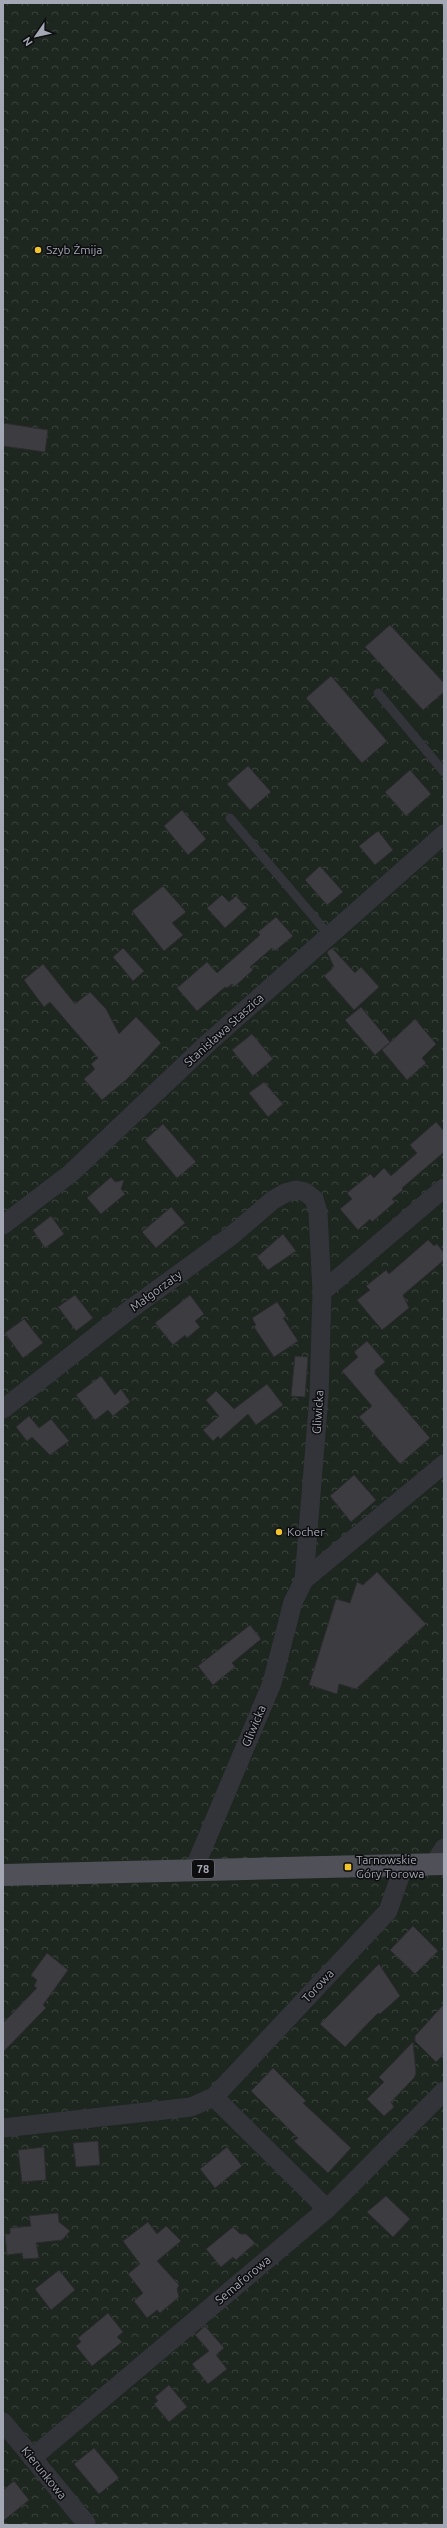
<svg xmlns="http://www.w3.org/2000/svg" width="447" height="2528" font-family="Ubuntu,sans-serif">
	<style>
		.forest { fill: url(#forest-crowns) }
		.building { fill: #3c3c41; stroke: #2d2c30 }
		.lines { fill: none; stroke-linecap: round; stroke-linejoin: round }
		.lane { stroke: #333439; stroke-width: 9 }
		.street { stroke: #333439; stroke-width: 19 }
		.primary { stroke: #4f5058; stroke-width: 22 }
		.poi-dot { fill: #f1c32d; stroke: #0d0d0f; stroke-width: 1.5 }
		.labels { text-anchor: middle; stroke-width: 3; stroke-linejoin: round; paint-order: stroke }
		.shield { fill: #0d0d0f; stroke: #777982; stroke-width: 1 }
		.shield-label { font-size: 11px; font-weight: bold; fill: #a4a7b4 }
		.poi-label { font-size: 12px; fill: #a4a7b4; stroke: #0d0d0f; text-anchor: start }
		.street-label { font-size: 12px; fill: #a4a7b4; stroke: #0d0d0f }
	</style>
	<defs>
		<pattern id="forest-crowns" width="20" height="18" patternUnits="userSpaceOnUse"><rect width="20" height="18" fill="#1e2620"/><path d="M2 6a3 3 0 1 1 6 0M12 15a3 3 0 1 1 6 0" fill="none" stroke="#3c433e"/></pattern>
	</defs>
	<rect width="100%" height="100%" fill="#121214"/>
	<rect class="forest" x="3" y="3" width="441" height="2522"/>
	<g class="building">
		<path d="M3,423L48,430L45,452L3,446Z"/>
		<path d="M390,625L444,683V692L423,710L365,647Z"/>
		<path d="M331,676L387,741L362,763L306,698Z"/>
		<path d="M248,766L271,792L250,810L227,784Z"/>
		<path d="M410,770L431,794L406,816L385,792Z"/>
		<path d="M182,810L206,839L188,855L164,826Z"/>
		<path d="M378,831L393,850L375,865L359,846Z"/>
		<path d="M320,866L343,892L327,905L305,880Z"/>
		<path d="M163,886L186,912L172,923L183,935L164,951L132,911Z"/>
		<path d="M222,895L229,902L236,896L247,908L225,928L207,908Z"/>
		<path d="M276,917L293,936L275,951L272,948L250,967L253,970L234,987L232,984L227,988L225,987L197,1011L177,988L207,962L217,973L260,935L258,932Z"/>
		<path d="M123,948L144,971L133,981L113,957Z"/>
		<path d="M332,948L355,973L361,967L379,987L354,1010L324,976L334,967L327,952Z"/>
		<path d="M43,964L75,1004L90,992L106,1009L119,1034L136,1017L161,1043L127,1079L102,1100L84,1079L95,1069L91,1064L98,1058L50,1002L44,1007L24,980Z"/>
		<path d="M361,1007L390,1042L375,1055L345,1020Z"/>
		<path d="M415,1019L436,1044L422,1058L426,1063L407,1080L382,1050Z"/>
		<path d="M252,1034L273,1059L253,1076L232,1050Z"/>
		<path d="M264,1082L283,1104L268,1117L249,1093Z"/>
		<path d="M436,1122L444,1131V1152L402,1188L403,1190L392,1199L395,1202L372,1222L370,1219L358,1230L340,1209L352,1199L347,1193L370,1174L374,1178L384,1168L391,1176L417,1153L410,1145Z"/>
		<path d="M163,1124L196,1162L177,1178L145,1140Z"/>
		<path d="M111,1177L115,1182L124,1180L121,1189L125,1194L101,1214L87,1198Z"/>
		<path d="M171,1207L185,1223L156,1248L142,1232Z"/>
		<path d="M51,1216L64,1234L45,1248L33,1230Z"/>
		<path d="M283,1234L296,1251L268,1270L257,1257Z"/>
		<path d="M428,1240L434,1246L437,1244L444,1253V1260L403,1295L409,1308L382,1330L357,1300L370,1290L366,1286L386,1270L389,1274Z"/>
		<path d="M75,1295L93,1318L76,1331L58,1307Z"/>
		<path d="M190,1295L204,1314L195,1321L200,1327L187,1338L185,1335L173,1345L155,1323Z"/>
		<path d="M277,1302L286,1315L283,1318L298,1341L274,1357L254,1327L256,1325L252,1318Z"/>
		<path d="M24,1319L43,1343L23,1358L5,1333Z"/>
		<path d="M367,1341L385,1362L375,1370V1374L430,1438L400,1464L359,1417L372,1406L342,1371L358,1357L354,1352Z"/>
		<path d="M295,1356L308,1357L305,1397L291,1396Z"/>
		<path d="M101,1376L115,1395L121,1389L130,1402L113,1416L108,1410L95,1420L76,1395Z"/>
		<path d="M267,1384L283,1405L256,1425L248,1414L220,1439L218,1436L213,1441L203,1430L219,1416L206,1400L216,1391L234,1409Z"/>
		<path d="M29,1416L39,1428L51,1419L69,1441L50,1455L32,1437L27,1441L16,1427Z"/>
		<path d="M354,1475L376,1500L351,1522L330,1496Z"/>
		<path d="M377,1572L426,1624L356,1689L339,1684L337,1694L309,1685L336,1599L350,1603L357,1582L363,1585Z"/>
		<path d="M250,1625L261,1639L232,1663L235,1667L213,1685L198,1666Z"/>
		<path d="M413,1926L438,1951L415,1974L390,1950Z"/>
		<path d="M47,1953L68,1970L43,2005L46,2008L3,2052V2023L37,1988L34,1986L37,1980L31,1975Z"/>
		<path d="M379,1964L400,1996L380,2014L378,2013L345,2047L320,2024Z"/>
		<path d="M444,2004V2054L436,2062L415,2041V2036Z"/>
		<path d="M413,2042L416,2073L414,2078L391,2102L394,2107L384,2116L367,2099L384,2082L379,2077Z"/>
		<path d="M273,2068L306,2101L303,2103L351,2148L328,2173L294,2141L298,2138L251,2091Z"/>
		<path d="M98,2141L100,2165L76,2167L73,2143Z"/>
		<path d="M44,2147L46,2180L22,2182L18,2150Z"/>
		<path d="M227,2147L242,2166L215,2188L200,2169Z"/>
		<path d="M386,2196L410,2219L393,2237L367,2212Z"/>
		<path d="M58,2213L59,2222L70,2231L62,2240L36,2243L39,2258L23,2259L22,2253L7,2255L5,2234H10V2228L31,2226L29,2216Z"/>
		<path d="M148,2222L157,2234L166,2226L181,2241L157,2261L179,2285L177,2289L179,2297L160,2313L157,2310L147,2318L134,2301L143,2293L128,2274L140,2264L123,2241Z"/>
		<path d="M233,2227L240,2234H246L255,2243L236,2260L233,2257L221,2267L206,2249Z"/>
		<path d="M59,2270L75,2290L51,2310L35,2289Z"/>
		<path d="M108,2313L123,2332L117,2337L122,2342L92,2366L76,2346L81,2342L78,2338Z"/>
		<path d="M205,2326L224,2348L216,2355L227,2369L208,2384L192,2364L209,2351L195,2335Z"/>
		<path d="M169,2385L187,2407L169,2422L154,2404L158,2401L155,2397Z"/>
		<path d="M94,2448L119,2478L99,2494L74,2464Z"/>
		<path d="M14,2481L29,2500L3,2521V2490Z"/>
	</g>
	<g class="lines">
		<g class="lane">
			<path d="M378,693L444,772"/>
			<path d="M230,818L329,935"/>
		</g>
		<g class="street">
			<path d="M3,1225L71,1173L208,1043L444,834"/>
			<path d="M322,1292L444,1188"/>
			<path d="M3,1409L128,1311L231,1236L273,1200L285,1193L296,1190L305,1192L314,1199L318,1212L322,1292L319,1396L304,1580L293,1602L272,1683L194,1869"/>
			<path d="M304,1580L444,1464"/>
			<path d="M434,1864L444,1848"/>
			<path d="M214,2097L327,2209"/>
			<path d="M3,2128L191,2107L214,2097L388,1911L404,1865"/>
			<path d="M3,2422L86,2523"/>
			<path d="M32,2458L327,2209L444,2091"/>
		</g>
		<path class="primary" d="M3,1875L444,1864"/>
	</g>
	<g class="poi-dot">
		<circle cx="38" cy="250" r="4"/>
		<circle cx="279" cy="1532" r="4"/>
		<rect x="344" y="1863" width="8" height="8" rx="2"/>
	</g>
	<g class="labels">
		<rect class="shield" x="192" y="1860" width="22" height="18" rx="3"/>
		<g class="shield-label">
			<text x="203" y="1873">78</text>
		</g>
		<g class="poi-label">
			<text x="46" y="254">Szyb Żmija</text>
			<text x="287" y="1536">Kocher</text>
			<text x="356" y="1864">Tarnowskie<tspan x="356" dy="14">Góry Torowa</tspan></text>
		</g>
		<g class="street-label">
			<text transform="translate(224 1030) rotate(-42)" y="4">Stanisława Staszica</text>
			<text transform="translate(156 1291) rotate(-36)" y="4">Małgorzaty</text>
			<text transform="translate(318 1412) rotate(-86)" y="4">Gliwicka</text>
			<text transform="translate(254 1726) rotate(-67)" y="4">Gliwicka</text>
			<text transform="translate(318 1986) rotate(-47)" y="4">Torowa</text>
			<text transform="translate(243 2280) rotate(-40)" y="4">Semaforowa</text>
			<text transform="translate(44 2473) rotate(51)" y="4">Kierunkowa</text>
		</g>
	</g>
	<rect width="447" height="2528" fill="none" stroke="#a4a7b4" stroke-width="8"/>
	<g transform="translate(36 36) rotate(236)" stroke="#0d0d0f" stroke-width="3" paint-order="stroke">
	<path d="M0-3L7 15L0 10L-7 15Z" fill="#a4a7b4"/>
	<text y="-6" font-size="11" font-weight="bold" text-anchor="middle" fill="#a4a7b4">N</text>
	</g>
</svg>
